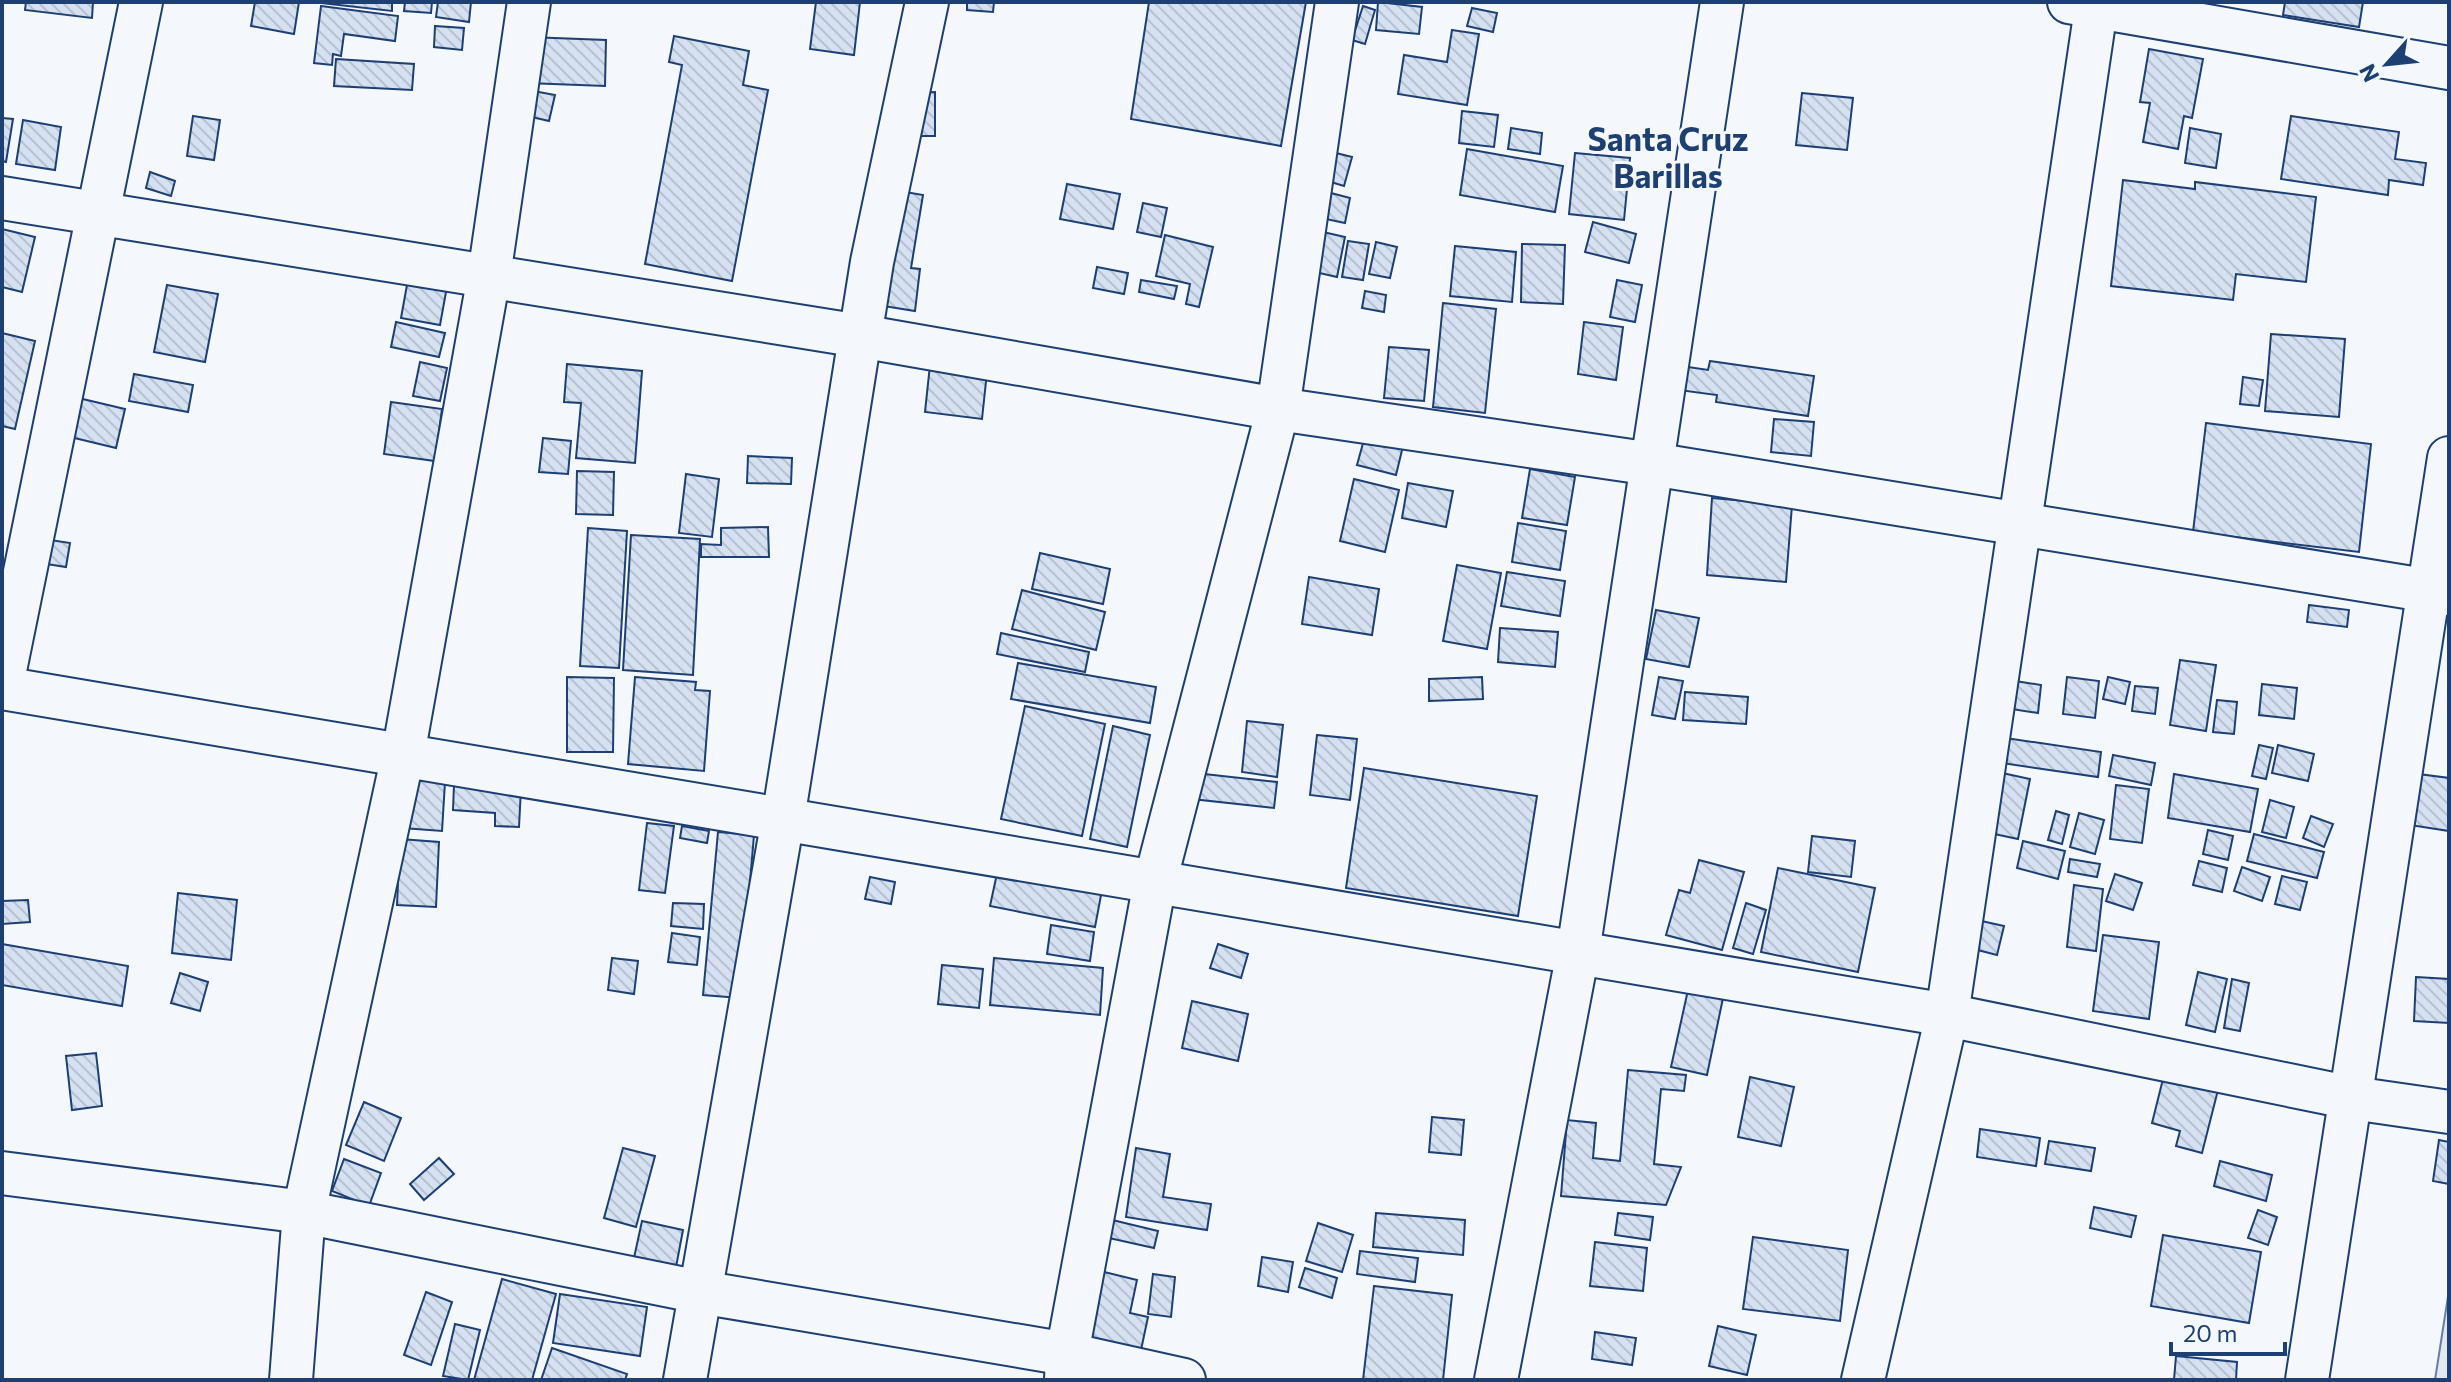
<svg xmlns="http://www.w3.org/2000/svg" width="2451" height="1382" font-family="Commissioner,sans-serif">
	<style>
		.pitch { fill: #e3e9f0; stroke: #687fa3; stroke-width: 2 }
		.building { fill: url(#building-back-hatch); stroke: #1d3f73; stroke-width: 2 }
		.lines { fill: none; stroke-linecap: round; stroke-linejoin: round }
		.minor-casing { stroke: #1d3f73; stroke-width: 46 }
		.minor { stroke: #f4f7fb; stroke-width: 42 }
		.labels { text-anchor: middle; stroke-width: 6; stroke-linejoin: round; paint-order: stroke }
		.district-label { font-size: 32px; font-weight: bold; fill: #1d3f73; stroke: #f4f7fb }
	</style>
	<defs>
		<pattern id="building-back-hatch" width="6" height="6" patternUnits="userSpaceOnUse" patternTransform="scale(2)"><rect width="6" height="6" fill="#d5e0f0"/><path d="M-1 5l2 2M0 0l6 6M5-1l2 2" fill="none" stroke="#b6c1d1"/></pattern>
	</defs>
	<rect width="100%" height="100%" fill="#f4f7fb"/>
	<path class="pitch" d="M2449,1290V1380H2435Z"/>
	<g class="building">
		<path d="M26,2H93L92,18L25,10Z"/>
		<path d="M255,2H299L294,34L251,26Z"/>
		<path d="M312,2H392V11Z"/>
		<path d="M405,2H432L431,13L404,11Z"/>
		<path d="M438,2H471L469,22L436,17Z"/>
		<path d="M816,2H860L854,55L810,49Z"/>
		<path d="M967,2H994L993,12L967,10Z"/>
		<path d="M1149,2H1306L1281,146L1131,119Z"/>
		<path d="M1378,2L1422,7L1419,34L1376,30Z"/>
		<path d="M2285,2H2363L2359,27L2283,15Z"/>
		<path d="M321,6L398,16L395,41L344,34L341,56L333,54L332,65L314,63Z"/>
		<path d="M1363,6L1375,10L1365,44L1352,40Z"/>
		<path d="M1472,8L1497,13L1493,32L1467,26Z"/>
		<path d="M435,26L464,28L462,50L434,47Z"/>
		<path d="M1452,30L1479,34L1467,105L1398,94L1404,55L1447,62Z"/>
		<path d="M674,36L749,51L743,85L768,90L732,281L645,264L682,65L669,62Z"/>
		<path d="M528,37L606,40L605,86L527,83Z"/>
		<path d="M2149,49L2203,59L2192,118L2184,116L2178,149L2143,142L2150,103L2140,102Z"/>
		<path d="M336,59L414,64L412,90L334,86Z"/>
		<path d="M528,90L555,95L549,121L523,115Z"/>
		<path d="M935,92V136H908V93Z"/>
		<path d="M1802,93L1853,98L1847,150L1796,145Z"/>
		<path d="M1462,111L1498,115L1494,147L1459,143Z"/>
		<path d="M193,116L220,120L214,160L187,156Z"/>
		<path d="M2291,116L2399,132L2395,159L2426,163L2423,185L2389,180L2388,195L2281,179Z"/>
		<path d="M2,118L13,119L6,162L2,161Z"/>
		<path d="M23,120L61,127L55,170L16,164Z"/>
		<path d="M1511,128L1542,133L1540,154L1508,149Z"/>
		<path d="M2190,128L2221,134L2216,168L2185,163Z"/>
		<path d="M1467,149L1563,166L1555,212L1460,195Z"/>
		<path d="M1328,151L1352,157L1344,186L1321,179Z"/>
		<path d="M1575,153L1630,158L1624,220L1569,214Z"/>
		<path d="M150,172L175,181L171,196L146,188Z"/>
		<path d="M2123,180L2195,189V182L2316,197L2306,282L2236,274L2233,300L2111,286Z"/>
		<path d="M1067,184L1120,194L1113,229L1060,219Z"/>
		<path d="M888,189L923,195L911,268L920,269L915,311L871,304Z"/>
		<path d="M1331,193L1350,198L1345,223L1326,219Z"/>
		<path d="M1143,203L1167,208L1161,237L1137,232Z"/>
		<path d="M1593,222L1636,234L1629,263L1585,252Z"/>
		<path d="M2,229L35,237L22,292L2,287Z"/>
		<path d="M1323,232L1345,237L1337,277L1315,272Z"/>
		<path d="M1165,235L1213,247L1199,307L1186,304L1190,284L1156,276Z"/>
		<path d="M1348,241L1369,244L1363,280L1342,277Z"/>
		<path d="M1376,242L1397,247L1390,278L1369,274Z"/>
		<path d="M1522,244L1565,245L1563,304L1521,302Z"/>
		<path d="M1455,246L1516,252L1512,302L1450,296Z"/>
		<path d="M1097,267L1128,273L1124,294L1093,288Z"/>
		<path d="M409,274L448,281L440,325L401,318Z"/>
		<path d="M1141,280L1177,286L1174,299L1139,292Z"/>
		<path d="M1617,280L1642,285L1635,322L1610,317Z"/>
		<path d="M167,285L218,294L205,362L154,352Z"/>
		<path d="M1365,291L1386,295L1384,312L1362,308Z"/>
		<path d="M1443,303L1496,309L1485,413L1433,407Z"/>
		<path d="M396,322L445,333L439,357L391,347Z"/>
		<path d="M1584,322L1623,327L1616,380L1578,374Z"/>
		<path d="M2,333L35,341L15,429L2,426Z"/>
		<path d="M2271,334L2345,339L2339,417L2265,411Z"/>
		<path d="M1389,347L1429,350L1424,401L1384,398Z"/>
		<path d="M1710,361L1814,376L1808,416L1716,402L1717,395L1671,389L1674,365L1708,370Z"/>
		<path d="M420,362L447,368L440,401L413,396Z"/>
		<path d="M567,364L642,371L635,463L576,458L581,403L564,402Z"/>
		<path d="M930,365L987,372L982,419L925,412Z"/>
		<path d="M134,374L193,385L188,412L129,401Z"/>
		<path d="M2243,377L2263,380L2259,406L2240,404Z"/>
		<path d="M70,396L125,409L116,448L62,435Z"/>
		<path d="M391,402L442,409L435,461L384,454Z"/>
		<path d="M1774,419L1814,422L1811,456L1771,452Z"/>
		<path d="M2206,423L2371,444L2359,552L2193,532Z"/>
		<path d="M1365,436L1403,446L1396,475L1357,465Z"/>
		<path d="M543,438L571,441L568,474L539,472Z"/>
		<path d="M748,456L792,458L791,484L747,483Z"/>
		<path d="M1530,469L1575,477L1567,525L1522,518Z"/>
		<path d="M577,471L614,472L613,515L576,514Z"/>
		<path d="M686,474L719,479L712,537L679,533Z"/>
		<path d="M1354,479L1399,490L1385,552L1340,541Z"/>
		<path d="M1408,483L1453,491L1446,527L1402,518Z"/>
		<path d="M1712,498L1792,505L1786,582L1707,575Z"/>
		<path d="M1518,523L1566,531L1560,570L1512,562Z"/>
		<path d="M768,527L769,557H701V544L721,545V528Z"/>
		<path d="M588,528L627,531L619,668L580,666Z"/>
		<path d="M631,535L700,539L693,675L623,670Z"/>
		<path d="M44,539L70,543L66,567L40,563Z"/>
		<path d="M1040,553L1110,569L1103,604L1032,589Z"/>
		<path d="M1457,565L1501,573L1487,649L1443,641Z"/>
		<path d="M1507,572L1565,581L1560,616L1501,606Z"/>
		<path d="M1309,577L1379,589L1372,635L1302,624Z"/>
		<path d="M1022,590L1105,612L1096,650L1012,629Z"/>
		<path d="M2309,605L2349,610L2347,627L2307,622Z"/>
		<path d="M1656,610L1699,618L1689,667L1646,659Z"/>
		<path d="M1500,628L1558,632L1555,667L1498,662Z"/>
		<path d="M1001,633L1089,652L1085,672L997,654Z"/>
		<path d="M2180,660L2216,665L2206,731L2170,725Z"/>
		<path d="M1018,663L1156,687L1150,723L1011,699Z"/>
		<path d="M567,677L614,678L613,752H567Z"/>
		<path d="M635,677L696,682L695,690L710,691L704,771L628,764Z"/>
		<path d="M1482,677L1483,699L1429,701V679Z"/>
		<path d="M1659,677L1683,681L1675,719L1652,715Z"/>
		<path d="M2067,677L2099,681L2095,718L2063,714Z"/>
		<path d="M2108,677L2130,682L2125,704L2103,699Z"/>
		<path d="M2009,680L2041,685L2038,713L2005,708Z"/>
		<path d="M2262,684L2297,688L2294,719L2259,715Z"/>
		<path d="M2135,686L2158,688L2155,714L2132,711Z"/>
		<path d="M1685,692L1748,697L1746,724L1683,720Z"/>
		<path d="M2217,700L2237,702L2234,734L2213,732Z"/>
		<path d="M1025,706L1105,724L1082,836L1001,819Z"/>
		<path d="M1247,721L1283,725L1277,777L1242,772Z"/>
		<path d="M1113,726L1150,735L1127,847L1090,839Z"/>
		<path d="M1317,735L1357,739L1350,800L1310,795Z"/>
		<path d="M1999,737L2101,752L2098,777L1995,762Z"/>
		<path d="M2259,745L2273,748L2266,779L2252,776Z"/>
		<path d="M2278,745L2314,754L2308,781L2272,773Z"/>
		<path d="M2113,755L2155,763L2151,785L2109,776Z"/>
		<path d="M1364,768L1537,796L1518,916L1346,888Z"/>
		<path d="M1993,771L2030,779L2018,839L1980,831Z"/>
		<path d="M1186,772L1277,782L1274,808L1183,798Z"/>
		<path d="M2403,772L2449,778V831L2397,823Z"/>
		<path d="M2174,774L2258,789L2250,832L2168,818Z"/>
		<path d="M407,780L445,782L442,831L403,828Z"/>
		<path d="M454,785L521,788L519,827L495,826V813L453,810Z"/>
		<path d="M2116,785L2149,789L2142,843L2110,839Z"/>
		<path d="M2270,800L2294,807L2286,838L2262,832Z"/>
		<path d="M2056,811L2069,815L2062,844L2048,840Z"/>
		<path d="M2079,813L2104,820L2095,854L2070,847Z"/>
		<path d="M2311,816L2333,824L2324,847L2303,838Z"/>
		<path d="M647,823L674,826L665,893L639,890Z"/>
		<path d="M682,826L709,831L707,843L680,838Z"/>
		<path d="M2208,830L2233,836L2228,860L2203,854Z"/>
		<path d="M718,832L754,835L740,998L703,995Z"/>
		<path d="M2254,834L2324,852L2317,878L2247,861Z"/>
		<path d="M1812,836L1855,841L1851,877L1808,872Z"/>
		<path d="M400,839L439,842L436,907L397,905Z"/>
		<path d="M2023,841L2065,851L2058,879L2017,868Z"/>
		<path d="M2070,859L2100,864L2097,877L2068,872Z"/>
		<path d="M1699,860L1744,872L1722,950L1666,935L1679,890L1690,893Z"/>
		<path d="M2199,861L2227,868L2222,892L2193,885Z"/>
		<path d="M2242,867L2270,877L2262,901L2234,891Z"/>
		<path d="M1778,868L1875,888L1858,972L1761,952Z"/>
		<path d="M998,869L1102,890L1095,927L990,906Z"/>
		<path d="M2115,874L2142,883L2133,910L2106,901Z"/>
		<path d="M2282,876L2307,882L2300,910L2275,904Z"/>
		<path d="M870,877L895,882L891,904L865,899Z"/>
		<path d="M2074,885L2103,889L2096,951L2067,947Z"/>
		<path d="M178,893L237,900L231,960L172,953Z"/>
		<path d="M28,900L30,922L2,924V901Z"/>
		<path d="M673,903L704,904L703,929L671,926Z"/>
		<path d="M1746,903L1766,910L1753,954L1733,948Z"/>
		<path d="M1968,918L2004,926L1997,955L1962,946Z"/>
		<path d="M1051,925L1094,932L1090,961L1047,954Z"/>
		<path d="M672,933L700,937L697,965L668,962Z"/>
		<path d="M2103,935L2159,942L2149,1019L2093,1011Z"/>
		<path d="M2,944L128,966L122,1006L2,985Z"/>
		<path d="M1218,944L1248,954L1241,978L1210,968Z"/>
		<path d="M612,958L638,961L634,994L608,990Z"/>
		<path d="M994,958L1103,968L1100,1015L990,1005Z"/>
		<path d="M942,965L983,969L979,1008L938,1004Z"/>
		<path d="M2198,972L2227,979L2215,1032L2186,1025Z"/>
		<path d="M180,973L208,982L200,1011L171,1003Z"/>
		<path d="M2416,977L2449,979V1023L2414,1021Z"/>
		<path d="M2232,979L2249,983L2240,1031L2224,1028Z"/>
		<path d="M1688,990L1723,998L1707,1075L1671,1067Z"/>
		<path d="M1192,1001L1248,1014L1238,1061L1182,1048Z"/>
		<path d="M96,1053L102,1106L72,1110L66,1056Z"/>
		<path d="M2166,1067L2220,1082L2202,1153L2176,1146L2180,1131L2152,1123Z"/>
		<path d="M1628,1070L1686,1075L1684,1091L1661,1089L1654,1164L1681,1167L1666,1205L1561,1196L1567,1120L1596,1123L1593,1158L1620,1161Z"/>
		<path d="M1750,1077L1794,1087L1781,1146L1738,1137Z"/>
		<path d="M364,1102L401,1118L384,1161L346,1145Z"/>
		<path d="M1432,1117L1464,1120L1461,1155L1429,1152Z"/>
		<path d="M1980,1129L2040,1138L2036,1166L1977,1157Z"/>
		<path d="M2439,1140L2449,1142V1184L2433,1181Z"/>
		<path d="M2049,1141L2095,1148L2091,1171L2045,1164Z"/>
		<path d="M623,1148L655,1156L636,1227L604,1218Z"/>
		<path d="M1136,1148L1170,1154L1163,1197L1211,1204L1207,1230L1126,1217Z"/>
		<path d="M439,1158L454,1174L424,1200L410,1184Z"/>
		<path d="M344,1159L381,1173L369,1206L332,1191Z"/>
		<path d="M2220,1161L2272,1175L2266,1201L2214,1186Z"/>
		<path d="M2094,1207L2136,1216L2131,1237L2090,1228Z"/>
		<path d="M2258,1210L2277,1217L2268,1245L2248,1238Z"/>
		<path d="M1376,1213L1465,1220L1463,1255L1373,1247Z"/>
		<path d="M1618,1213L1653,1217L1650,1240L1615,1235Z"/>
		<path d="M1104,1218L1158,1231L1154,1248L1100,1236Z"/>
		<path d="M642,1221L683,1230L676,1267L634,1258Z"/>
		<path d="M1318,1223L1353,1235L1342,1272L1306,1261Z"/>
		<path d="M2163,1235L2261,1252L2249,1323L2151,1306Z"/>
		<path d="M1753,1237L1848,1250L1840,1321L1743,1309Z"/>
		<path d="M1595,1242L1647,1248L1643,1291L1590,1286Z"/>
		<path d="M1360,1251L1418,1258L1415,1282L1357,1274Z"/>
		<path d="M1262,1257L1293,1262L1288,1292L1258,1286Z"/>
		<path d="M1305,1268L1337,1278L1332,1298L1299,1287Z"/>
		<path d="M1092,1269L1137,1280L1130,1313L1148,1317L1141,1350L1077,1336Z"/>
		<path d="M1153,1274L1175,1277L1171,1317L1148,1314Z"/>
		<path d="M502,1279L556,1294L532,1380H474Z"/>
		<path d="M1374,1286L1452,1295L1443,1380H1363Z"/>
		<path d="M426,1292L452,1302L431,1365L404,1355Z"/>
		<path d="M560,1294L647,1307L640,1356L553,1343Z"/>
		<path d="M455,1324L480,1330L468,1380L443,1376Z"/>
		<path d="M1718,1326L1756,1335L1747,1375L1709,1366Z"/>
		<path d="M1595,1332L1636,1338L1632,1365L1592,1359Z"/>
		<path d="M552,1348L627,1374L625,1380H541Z"/>
		<path d="M2176,1356L2237,1362L2236,1380H2174Z"/>
	</g>
	<g class="lines">
		<defs>
			<g id="minor">
				<path d="M2069,2L2449,68"/>
				<path d="M2,198L860,336L1278,409L1652,464L2449,594"/>
				<path d="M2,685L141,2"/>
				<path d="M2,688L1947,1015L2352,1098L2449,1112"/>
				<path d="M2,1173L304,1212L700,1292L1067,1354L1184,1380"/>
				<path d="M291,1380L304,1212L403,755L489,276L529,2"/>
				<path d="M685,1380L783,819L872,262L927,2"/>
				<path d="M1066,1380L1067,1354L1155,882L1278,409L1337,2"/>
				<path d="M1496,1380L1578,952L1722,2"/>
				<path d="M1863,1380L1947,1015L2097,2"/>
				<path d="M2307,1380L2449,458"/>
			</g>
		</defs>
		<use href="#minor" class="minor-casing"/>
		<use href="#minor" class="minor"/>
	</g>
	<g class="labels">
		<g class="district-label">
			<text x="1668" y="151">Santa Cruz<tspan x="1668" dy="37">Barillas</tspan></text>
		</g>
	</g>
	<rect width="2451" height="1382" fill="none" stroke="#1d3f73" stroke-width="8"/>
	<g transform="translate(2387 64) rotate(243)" stroke="#f4f7fb" stroke-width="6" paint-order="stroke">
	<path d="M0-6L14 30L0 20L-14 30Z" fill="#1d3f73"/>
	<text y="-12" font-size="22" font-weight="bold" text-anchor="middle" fill="#1d3f73">N</text>
	</g>
	<path d="M2171 1342v12h114v-12" fill="none" stroke="#1d3f73" stroke-width="4"/>
	<text x="2183" y="1342" font-size="24" fill="#1d3f73" stroke="#f4f7fb" stroke-width="6" paint-order="stroke">20 m</text>
</svg>
